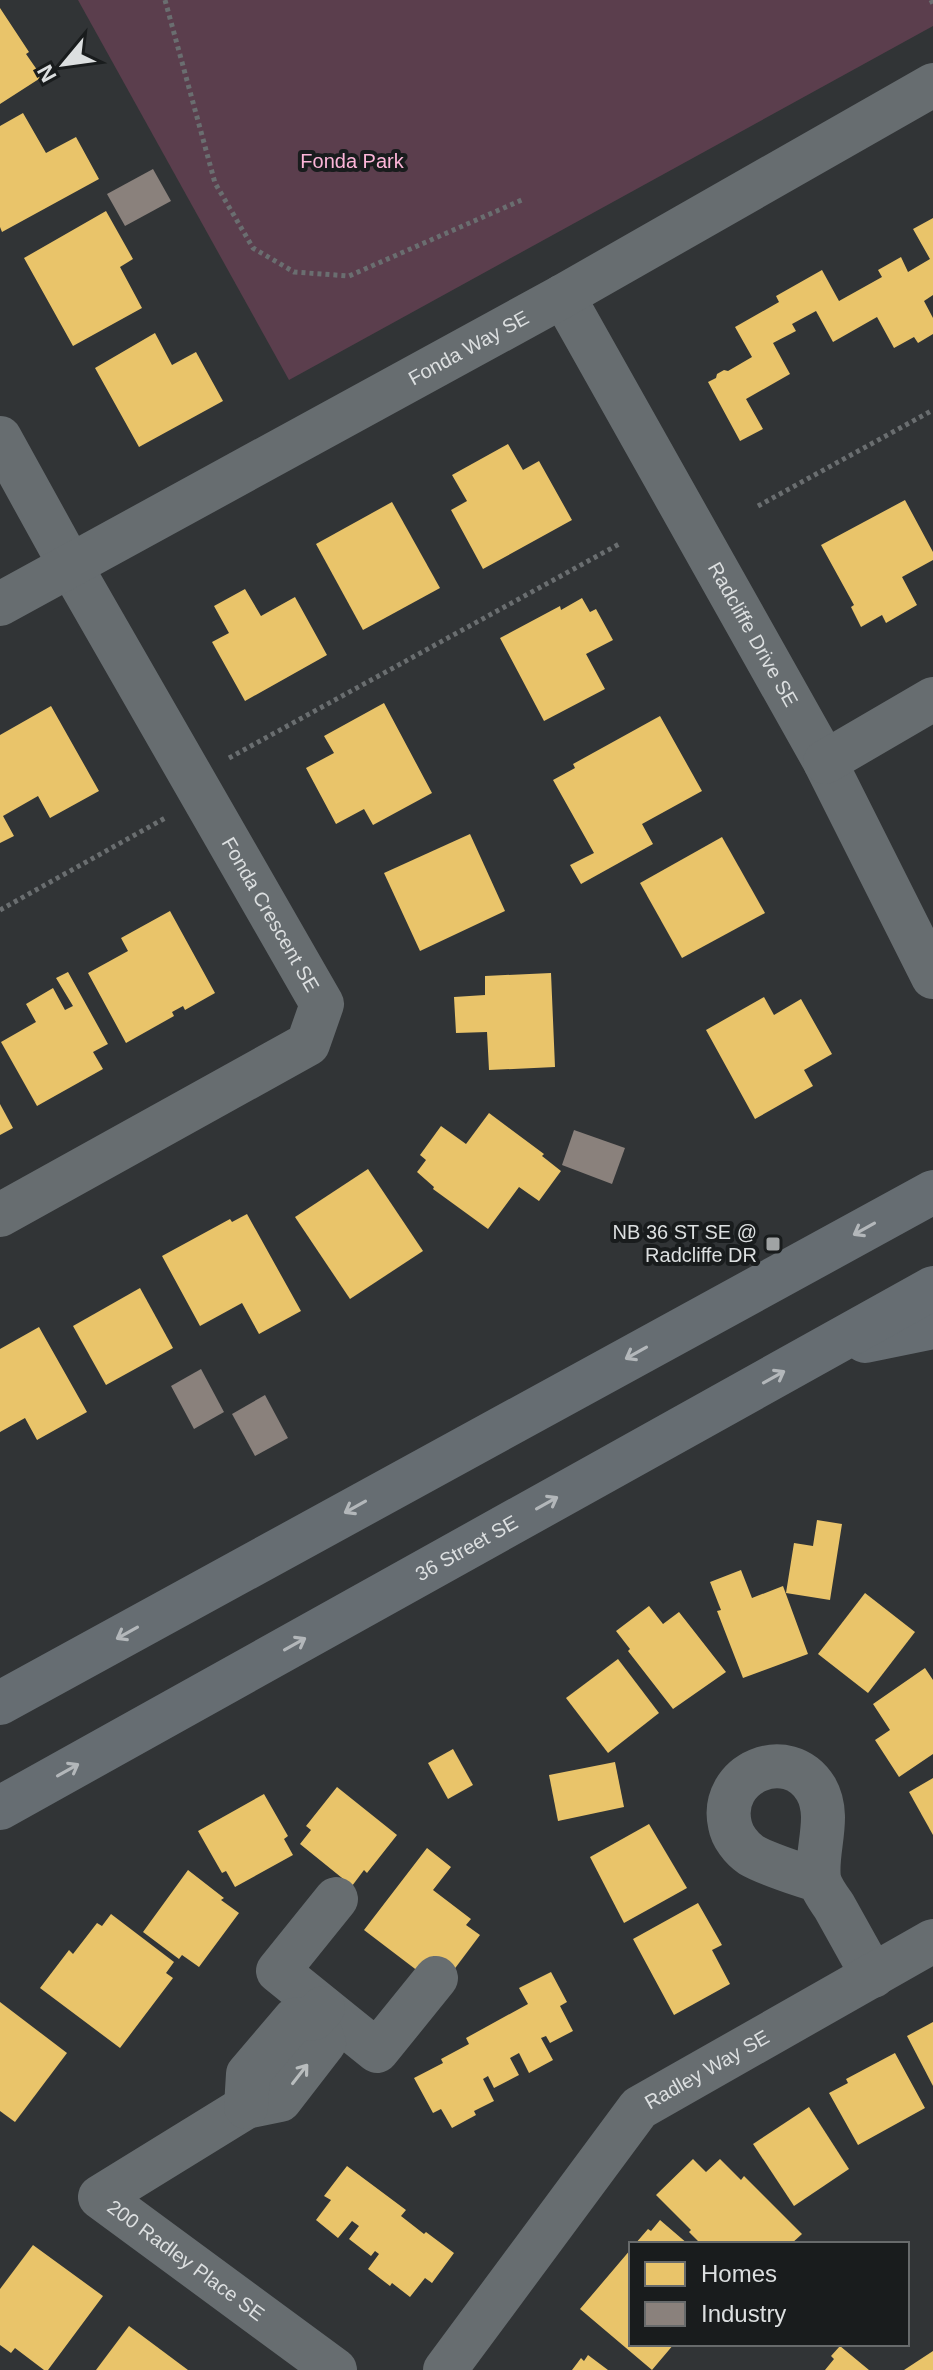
<svg xmlns="http://www.w3.org/2000/svg" width="933" height="2370" font-family="Arial,sans-serif">
	<style>
		.green { fill: #5b3e4d }
		.homes { fill: #e9c46a }
		.industry { fill: #8a817c }
		.lines { fill: none; stroke-linecap: round; stroke-linejoin: round }
		.path { stroke: #6a6e70; stroke-width: 5; stroke-dasharray: 4 4; stroke-linecap: butt }
		.minor { stroke: #676d70; stroke-width: 44 }
		.major { stroke: #666d72; stroke-width: 44 }
		.oneway { stroke: #b3b7ba }
		.oneway2 { stroke: #b9bdbe }
		.poi-dot { fill: #a0a3a4; stroke: #191c1d; stroke-width: 3 }
		.labels { text-anchor: middle; stroke-width: 8; stroke-linejoin: round; paint-order: stroke }
		.park-label { font-size: 20px; fill: #fcb5d8; stroke: #191c1d }
		.street-label { font-size: 20px; fill: #dcdfe0; stroke: #191c1d }
		.poi-label { font-size: 20px; fill: #dcdfe0; stroke: #191c1d; text-anchor: end }
	</style>
	<rect width="100%" height="100%" fill="#313436"/>
	<path class="green" d="M78,0H933V26L289,380Z"/>
	<g class="homes">
		<path d="M0,8L29,52L26,54L42,77L0,104Z"/>
		<path d="M23,113L46,153L76,137L99,179L2,232L0,227V126Z"/>
		<path d="M106,211L133,259L120,267L142,308L73,346L24,258Z"/>
		<path d="M933,218V295L924,301L933,318V334L918,343L914,337L894,348L877,317L833,342L816,311L792,324L796,331L773,343L790,374L746,399L763,429L740,441L708,382L716,378L717,374L724,370L728,371L752,357L735,327L779,302L776,296L822,270L839,301L882,277L878,270L901,257L908,272L930,259L913,229Z"/>
		<path d="M155,333L172,365L196,352L223,401L139,447L95,368Z"/>
		<path d="M508,444L523,470L539,461L572,520L483,569L451,510L467,501L452,475Z"/>
		<path d="M905,500L933,552V560L902,577L917,605L886,623L882,615L861,627L851,607L854,605L821,545Z"/>
		<path d="M392,502L440,588L363,630L316,544Z"/>
		<path d="M245,589L261,616L295,597L327,655L245,701L212,642L229,633L214,606Z"/>
		<path d="M582,598L590,612L596,609L613,640L586,654L605,689L544,721L500,638L560,606L561,610Z"/>
		<path d="M384,703L432,793L373,825L364,809L336,824L306,768L334,753L324,736Z"/>
		<path d="M51,706L99,791L50,818L38,796L3,816L14,836L0,843V735Z"/>
		<path d="M660,716L702,791L642,824L653,844L581,884L570,865L594,853L553,780L575,768L573,764Z"/>
		<path d="M470,834L505,911L420,951L384,873Z"/>
		<path d="M722,837L765,913L682,958L640,883Z"/>
		<path d="M170,911L215,993L185,1010L183,1006L172,1012L174,1016L126,1043L88,973L128,951L121,938Z"/>
		<path d="M68,972L108,1044L93,1052L103,1069L37,1106L1,1042L36,1022L26,1004L53,988L65,1010L73,1006L56,978Z"/>
		<path d="M551,973L555,1067L489,1070L487,1032L456,1033L454,997L485,995V976Z"/>
		<path d="M764,997L774,1015L801,999L832,1054L804,1070L813,1086L755,1119L706,1030Z"/>
		<path d="M0,1104L13,1128L0,1135Z"/>
		<path d="M489,1113L544,1154L542,1156L561,1171L539,1201L519,1187L488,1229L433,1189L434,1187L417,1172L426,1160L420,1155L441,1126L466,1144Z"/>
		<path d="M368,1169L423,1251L350,1299L295,1217Z"/>
		<path d="M247,1214L301,1311L259,1334L242,1303L200,1326L162,1256L230,1219L232,1222Z"/>
		<path d="M140,1288L173,1348L106,1385L73,1326Z"/>
		<path d="M39,1327L87,1412L37,1440L25,1418L0,1432V1349Z"/>
		<path d="M817,1520L842,1524L830,1600L786,1593L794,1543L813,1546Z"/>
		<path d="M741,1570L752,1598L783,1586L808,1654L743,1678L717,1611L721,1610L710,1582Z"/>
		<path d="M865,1593L915,1632L868,1693L818,1654Z"/>
		<path d="M649,1606L663,1624L679,1612L726,1672L673,1709L628,1651L630,1649L616,1631Z"/>
		<path d="M618,1659L659,1713L608,1753L566,1698Z"/>
		<path d="M925,1668L933,1680V1754L899,1777L875,1740L890,1730L873,1704Z"/>
		<path d="M453,1749L473,1785L448,1799L428,1763Z"/>
		<path d="M615,1762L624,1807L558,1821L549,1775Z"/>
		<path d="M933,1778V1835L909,1792Z"/>
		<path d="M337,1787L397,1835L367,1873L364,1870L352,1886L300,1844L311,1830L306,1826Z"/>
		<path d="M264,1794L288,1836L284,1839L293,1855L235,1887L226,1871L222,1873L198,1831Z"/>
		<path d="M649,1824L687,1888L624,1923L590,1857Z"/>
		<path d="M427,1848L451,1867L433,1890L471,1919L466,1925L480,1935L447,1979L427,1978L364,1930Z"/>
		<path d="M188,1870L224,1898L221,1900L239,1913L199,1967L182,1955L179,1959L143,1932Z"/>
		<path d="M698,1903L722,1945L712,1950L730,1984L674,2015L633,1939Z"/>
		<path d="M111,1914L174,1962L166,1973L173,1978L120,2048L40,1988L69,1950L73,1954L97,1923L102,1926Z"/>
		<path d="M551,1972L567,2002L560,2006L573,2031L550,2043L546,2036L541,2038L553,2060L529,2073L519,2053L510,2058L519,2075L494,2088L488,2076L483,2079L494,2101L474,2111L476,2115L452,2128L441,2109L433,2113L414,2078L443,2063L441,2059L469,2044L466,2038L528,2004L519,1988Z"/>
		<path d="M0,2002L67,2053L15,2122L0,2111Z"/>
		<path d="M933,2022V2086L907,2036Z"/>
		<path d="M895,2053L925,2108L858,2145L829,2093L848,2083L846,2079Z"/>
		<path d="M809,2107L849,2169L794,2206L753,2144Z"/>
		<path d="M693,2159L706,2172L720,2159L741,2180L744,2176L802,2234L791,2244H701L689,2232L691,2230L656,2195Z"/>
		<path d="M347,2166L406,2210L401,2216L424,2234L426,2232L454,2253L432,2283L425,2278L410,2297L392,2283L390,2286L368,2269L379,2254L375,2251L371,2256L349,2239L359,2226L352,2221L338,2238L316,2220L331,2200L324,2196Z"/>
		<path d="M660,2220L688,2244H635L648,2229L651,2231Z"/>
		<path d="M33,2245L103,2296L48,2370H44L15,2348L11,2353L0,2345V2289Z"/>
		<path d="M631,2249V2344H674L652,2370L580,2309Z"/>
		<path d="M129,2326L188,2370H96Z"/>
		<path d="M840,2346L869,2370H825L834,2359L831,2356Z"/>
		<path d="M933,2351V2370H904Z"/>
		<path d="M588,2355L608,2370H572L581,2358L584,2361Z"/>
	</g>
	<g class="industry">
		<path d="M153,169L171,201L125,226L107,194Z"/>
		<path d="M574,1130L625,1148L612,1184L562,1165Z"/>
		<path d="M201,1369L224,1412L194,1429L171,1386Z"/>
		<path d="M265,1395L288,1438L255,1456L232,1414Z"/>
	</g>
	<g class="lines">
		<g class="path">
			<path d="M165,0L215,183L253,248L294,272L349,276L524,199"/>
			<path d="M931,0L933,4"/>
			<path d="M758,506L933,410"/>
			<path d="M229,758L621,543"/>
			<path d="M0,910L167,817"/>
		</g>
		<g class="minor">
			<path id="s1" d="M563,296L825,762L933,977"/>
			<path id="s2" d="M0,438L70,565L322,1004L308,1044L0,1215"/>
			<path id="s3" d="M0,604L563,296L933,85"/>
			<path d="M825,762L933,699"/>
			<path d="M819,1881C799,1874 768,1865 751,1855C741,1848 732,1836 730,1825C718,1773 788,1743 816,1789C832,1817 815,1850 819,1879C821,1888 829,1899 834,1906C847,1929 860,1953 873,1976"/>
			<path d="M336,1899L278,1971L377,2051L436,1978"/>
			<path id="s4" d="M314,2018L324,2043L280,2100L246,2107L100,2197L335,2370"/>
			<path d="M246,2107L248,2074L294,2020L314,2018L323,2008"/>
			<path id="s5" d="M445,2370L639,2108L933,1941"/>
		</g>
		<g class="major">
			<path d="M865,1341L933,1327"/>
			<path d="M0,1703L933,1192"/>
			<path id="s6" d="M0,1808L933,1288"/>
		</g>
	</g>
	<defs><path id="oneway-shaft" d="M-6 0H5M1.5-3L5.5 0L1.5 3" fill="none" stroke-width="1.6" stroke-linecap="round" stroke-linejoin="round" transform="scale(2)"/></defs>
	<g class="oneway">
		<use href="#oneway-shaft" transform="translate(864 1229) rotate(151)"/>
		<use href="#oneway-shaft" transform="translate(636 1353) rotate(151)"/>
		<use href="#oneway-shaft" transform="translate(774 1377) rotate(-29)"/>
		<use href="#oneway-shaft" transform="translate(547 1503) rotate(-29)"/>
		<use href="#oneway-shaft" transform="translate(355 1507) rotate(151)"/>
		<use href="#oneway-shaft" transform="translate(127 1633) rotate(151)"/>
		<use href="#oneway-shaft" transform="translate(295 1644) rotate(-29)"/>
		<use href="#oneway-shaft" transform="translate(68 1770) rotate(-29)"/>
	</g>
	<use class="oneway2" href="#oneway-shaft" transform="translate(300 2074) rotate(-52)"/>
	<rect class="poi-dot" x="765" y="1236" width="16" height="16" rx="4"/>
	<g class="labels">
		<g class="park-label">
			<text x="352" y="168">Fonda Park</text>
		</g>
		<g class="street-label">
			<text dy="7" stroke="none"><textPath href="#s3" startOffset="534">Fonda Way SE</textPath></text>
			<text dy="7" stroke="none"><textPath href="#s1" startOffset="388">Radcliffe Drive SE</textPath></text>
			<text dy="7" stroke="none"><textPath href="#s2" startOffset="548">Fonda Crescent SE</textPath></text>
			<text dy="7" stroke="none"><textPath href="#s6" startOffset="534">36 Street SE</textPath></text>
			<text dy="7" stroke="none"><textPath href="#s5" startOffset="404">Radley Way SE</textPath></text>
			<text dy="7" stroke="none"><textPath href="#s4" startOffset="412">200 Radley Place SE</textPath></text>
		</g>
		<g class="poi-label">
			<text x="757" y="1239">NB 36 ST SE @<tspan x="757" dy="23">Radcliffe DR</tspan></text>
		</g>
	</g>
	<rect x="629" y="2242" width="280" height="104" fill="#191c1d" stroke="#676a6b" stroke-width="2"/>
	<rect x="645" y="2262" width="40" height="24" fill="#e9c46a" stroke="#676a6b" stroke-width="2"/>
	<text x="701" y="2282" font-size="24" fill="#dcdfe0">Homes</text>
	<rect x="645" y="2302" width="40" height="24" fill="#8a817c" stroke="#676a6b" stroke-width="2"/>
	<text x="701" y="2322" font-size="24" fill="#dcdfe0">Industry</text>
	<g transform="translate(64 64) rotate(241)" stroke="#191c1d" stroke-width="6" paint-order="stroke">
	<path d="M0-6L14 30L0 20L-14 30Z" fill="#dcdfe0"/>
	<text y="-12" font-size="22" font-weight="bold" text-anchor="middle" fill="#dcdfe0">N</text>
	</g>
</svg>
